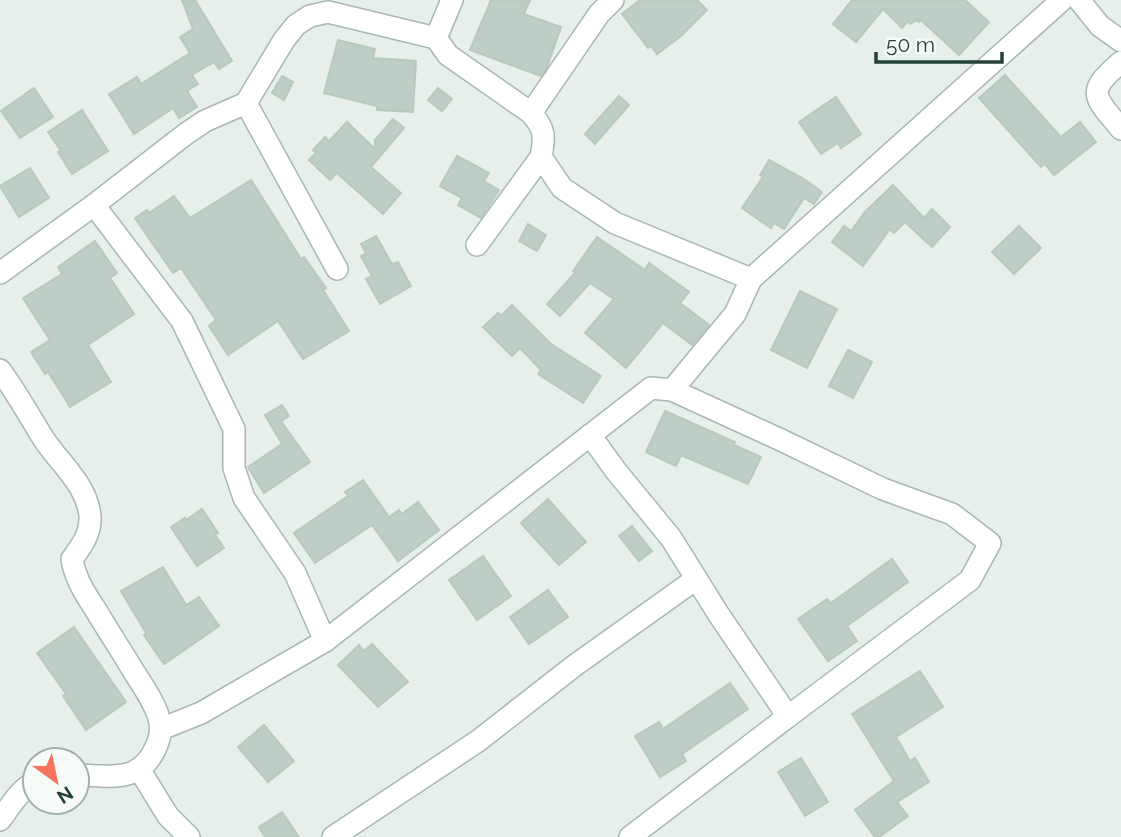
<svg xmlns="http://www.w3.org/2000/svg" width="1121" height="837" font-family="Raleway,sans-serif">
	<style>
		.building { fill: #becdc5; stroke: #b8c9c0; stroke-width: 2 }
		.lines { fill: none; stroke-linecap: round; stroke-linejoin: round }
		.minor-casing { stroke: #a8b8b1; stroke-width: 24 }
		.minor { stroke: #fff; stroke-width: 21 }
	</style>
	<rect width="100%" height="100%" fill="#e6efea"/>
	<g class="building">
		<path d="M182,0H195L232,61L219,69L214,62L192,75L198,84L187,91L197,107L179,118L173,108L134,134L109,94L137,77L141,84L190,53L180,37L193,29Z"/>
		<path d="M491,0H530L524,14L561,27L547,67L541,76L470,50Z"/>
		<path d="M640,0H697L707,10L681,36L657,54L651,46L648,48L622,14Z"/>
		<path d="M852,0H965L989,22L959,55L921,20L919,22L917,20L910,24L908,21L902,28L883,9L856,42L833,24Z"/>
		<path d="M338,40L375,49L373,58L416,61L413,112L377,110V106L324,93Z"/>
		<path d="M1005,75L1061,137L1080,122L1096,142L1054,175L1045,164L1041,167L979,98Z"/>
		<path d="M282,76L293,82L284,100L272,93Z"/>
		<path d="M34,88L53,117L20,138L1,111Z"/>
		<path d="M438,88L452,99L442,111L428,100Z"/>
		<path d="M619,96L629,105L595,144L585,134Z"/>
		<path d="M836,97L861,134L841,148L838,143L821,154L799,122Z"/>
		<path d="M82,110L108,151L72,174L58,152L61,151L48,132Z"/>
		<path d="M393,119L404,128L371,167L401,193L383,214L337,173L330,180L309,160L316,153L313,150L325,137L329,141L347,122L375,149V140Z"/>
		<path d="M457,156L489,173L484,181L499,190L481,218L458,205L462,198L440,186Z"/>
		<path d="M769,160L804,179L822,192L814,204L804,198L784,229L774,223L771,228L742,208L763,177L760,175Z"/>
		<path d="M30,168L49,198L19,217L0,186Z"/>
		<path d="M251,180L301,259L304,257L326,288L323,290L349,331L303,359L278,321L228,355L209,326L216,320L181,268L173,273L135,218L147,210L149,213L174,196L190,218Z"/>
		<path d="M893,185L924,218L932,209L950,227L932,247L905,222L894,233L890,229L863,266L832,242L844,226L851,231L865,212Z"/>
		<path d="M528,224L546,235L537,251L519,241Z"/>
		<path d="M1019,226L1041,248L1014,274L992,252Z"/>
		<path d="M376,236L392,264L398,262L411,286L380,304L366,279L372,276L361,256L366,253L361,244Z"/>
		<path d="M597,237L645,270L649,263L689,292L680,303L709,325L692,345L663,323L626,368L585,333L614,299L590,283L560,316L547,304L575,273L573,271Z"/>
		<path d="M95,241L117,273L110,278L134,314L88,345L111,382L70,407L48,372L45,374L31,352L50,340L23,298L62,274L58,267Z"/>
		<path d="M800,291L837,309L807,368L771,350Z"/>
		<path d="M512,305L551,344L601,376L583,403L538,374L541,370L520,348L512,356L483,327L498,313L501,316Z"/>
		<path d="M848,350L872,362L853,398L829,386Z"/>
		<path d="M282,405L289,416L281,421L310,462L264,493L248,467L282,444L265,415Z"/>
		<path d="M665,411L735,442L734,445L761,457L748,484L681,455L676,466L646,452Z"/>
		<path d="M363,480L389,517L399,510L402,514L418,502L439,530L398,561L372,525L315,563L294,533L348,496L345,492Z"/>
		<path d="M548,499L586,542L559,565L521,523Z"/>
		<path d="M202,509L218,533L215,535L224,548L197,566L171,527L185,518L186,520Z"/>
		<path d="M632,526L652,551L639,561L619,536Z"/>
		<path d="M483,556L511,596L477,620L449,580Z"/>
		<path d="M892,559L908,582L847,626L857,641L828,661L798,619L827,599L831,603Z"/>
		<path d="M163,567L186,605L199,597L219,626L164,664L144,635L146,633L121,591Z"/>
		<path d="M548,590L568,617L529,644L510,617Z"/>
		<path d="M74,627L126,702L86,730L63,696L66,694L37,653Z"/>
		<path d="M372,644L408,682L378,707L338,665L359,645L364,651Z"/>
		<path d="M920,671L943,707L896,737L910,761L915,758L929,782L897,802L908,816L879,837H875L855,810L894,781L852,714Z"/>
		<path d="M730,683L748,709L682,754L686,761L660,777L635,736L659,722L663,729Z"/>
		<path d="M264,725L294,761L268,782L238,747Z"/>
		<path d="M801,758L828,802L805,816L778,772Z"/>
		<path d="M282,812L299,837H265L259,827Z"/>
	</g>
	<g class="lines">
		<defs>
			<g id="minor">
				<path d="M1079,0L1100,26L1121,41"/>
				<path d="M436,38L448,55L531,113C545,129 545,136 541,157L477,245"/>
				<path d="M1121,62C1085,93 1094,96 1121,129"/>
				<path d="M246,103L337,269"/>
				<path d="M531,113L599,14L613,0"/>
				<path d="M541,157L562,188L615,223L751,279"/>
				<path d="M94,205L182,321L234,429V468L244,498L295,573L325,641L201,713L161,729"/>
				<path d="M0,273L94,205L187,133L205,121L246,103L284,40L296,25L310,16L328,12L436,38L452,0"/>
				<path d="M0,370C16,392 29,415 43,438C59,463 87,484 90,516C91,534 82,545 72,559C75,579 86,595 97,612C109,632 122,652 134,672C143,686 153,700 158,715C166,735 152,765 131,773C115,779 94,775 77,775"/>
				<path d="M672,390L781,440L883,489L952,514L990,543L970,580L786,718"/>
				<path d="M590,435L616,471L671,538L719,615L781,706L786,718L630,837"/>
				<path d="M325,641L651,388L672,390L735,314L751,279L1062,0"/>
				<path d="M139,769L168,816L189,837"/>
				<path d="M0,820C10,807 19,790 35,782"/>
				<path d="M333,837L478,741L574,666L696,579"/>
			</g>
		</defs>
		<use href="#minor" class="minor-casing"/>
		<use href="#minor" class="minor"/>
	</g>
	<g transform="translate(56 781) rotate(147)"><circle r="33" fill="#f7fbf8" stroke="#a3b1ab" stroke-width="2"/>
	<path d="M0-5L12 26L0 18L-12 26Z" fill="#f5745d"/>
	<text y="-10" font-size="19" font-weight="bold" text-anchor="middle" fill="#244237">N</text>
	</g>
	<path d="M876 52v10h126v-10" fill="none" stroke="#244237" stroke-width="3.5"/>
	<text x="886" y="52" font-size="21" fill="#244237" stroke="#f7fbf8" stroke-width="5" paint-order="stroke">50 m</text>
</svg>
